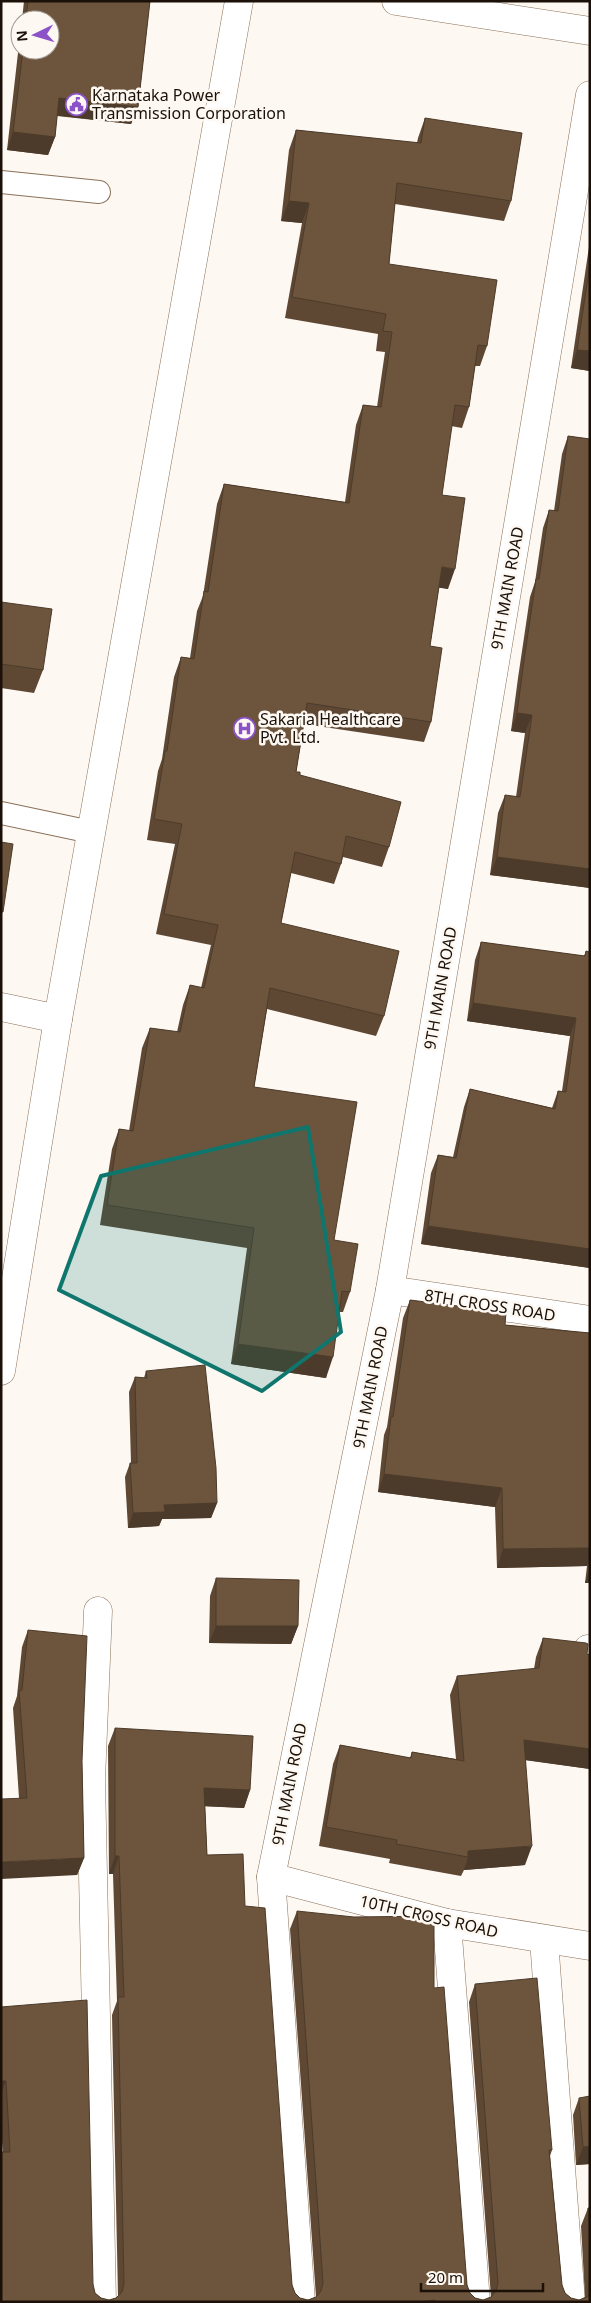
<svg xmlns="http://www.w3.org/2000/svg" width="591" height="2303" font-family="'Noto Sans',sans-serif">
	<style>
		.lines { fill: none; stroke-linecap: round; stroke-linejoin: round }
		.service-casing { stroke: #8a7159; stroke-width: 24 }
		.minor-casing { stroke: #8a7159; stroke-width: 29 }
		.tertiary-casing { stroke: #8a7159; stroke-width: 29 }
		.service { stroke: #fff; stroke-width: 22 }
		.minor { stroke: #fff; stroke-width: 28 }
		.tertiary { stroke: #fff; stroke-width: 28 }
		.wall { fill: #5e4834 }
		.shaded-wall { fill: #4c3b2a }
		.building { fill: #6d543c; stroke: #4c3b2a }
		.marked { fill: #0f766e; fill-opacity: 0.2; stroke: #0f766e; stroke-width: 4; stroke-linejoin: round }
		.labels { text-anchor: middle; stroke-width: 5; stroke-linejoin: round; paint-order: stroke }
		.poi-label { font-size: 16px; fill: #1b1108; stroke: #fef8f3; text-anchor: start }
		.street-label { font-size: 16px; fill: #1b1108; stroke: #fef8f3 }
	</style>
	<rect width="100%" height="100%" fill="#fef8f3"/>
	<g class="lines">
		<defs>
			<g id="service">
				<path d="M1,182L99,192"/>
				<path d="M1,813L91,832"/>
			</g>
			<g id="minor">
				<path d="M390,1290L590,1320"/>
				<path d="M1,1371L58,1019"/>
				<path d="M98,1611L91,1779L102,2302"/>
				<path d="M588,1649H590"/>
				<path d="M271,1877L447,1923L590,1946"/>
				<path d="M447,1923L476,2302"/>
				<path d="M544,1940L571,2302"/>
				<path d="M301,2302L271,1877L390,1290L590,95"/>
			</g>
			<g id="tertiary">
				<path d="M396,1L590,31"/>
				<path d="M1,1007L58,1019L239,1"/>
			</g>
		</defs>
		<use href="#service" class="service-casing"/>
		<use href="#minor" class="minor-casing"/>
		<use href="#tertiary" class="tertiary-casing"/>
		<use href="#service" class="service"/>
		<use href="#minor" class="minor"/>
		<use href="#tertiary" class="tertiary"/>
	</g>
	<g class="wall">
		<path d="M24,1H150L138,107L131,124L57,116L55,137L48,155L7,150L20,35V50H50V20H22Z"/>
		<path d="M425,118L511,201L504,221L395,204L389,264L487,346L480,366H475L469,407L462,428L451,426L442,495L448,589L439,587L430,646L431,722L424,742L304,724L296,772L389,847L382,867L343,857L341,864L334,884L291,873L281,923L384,1016L376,1036L267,1009L254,1087L334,1240L350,1292L343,1312H339L326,1378L231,1364L247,1248L100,1225L112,1149L119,1129L129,1131L142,1048L150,1028L177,1032L183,1005L190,985L201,988L211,945L156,934L175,844L147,840L158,771L162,759L174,677L181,657L190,658L197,611L203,596L217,504L224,484L345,502L356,425L363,405L377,407L385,352L376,351L378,334L285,318L302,223L281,221L289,150L296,130L417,143L418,138Z"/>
		<path d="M590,240V371L571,368Z"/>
		<path d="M568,436L590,439V888L490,875L498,813L505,795L516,797L525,733L511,731L518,678L530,597L535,582L543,528L549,510L554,511L562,454Z"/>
		<path d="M1,602L43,670L34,693L1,688Z"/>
		<path d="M481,942L584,956L586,951L590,1268L421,1244L431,1173L438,1155L453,1157L464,1107L470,1089L552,1108L558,1091H562L570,1036L467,1021L475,960Z"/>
		<path d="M410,1300L505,1325L590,1333V1583H585L587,1566L497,1568L495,1507L378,1492L384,1435L387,1427L403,1318Z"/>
		<path d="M146,1371L217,1503L211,1518L162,1519L159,1526L128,1528L125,1477L130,1463H131L129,1392L135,1377L144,1378Z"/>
		<path d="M216,1578L298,1626L291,1644L209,1643L210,1596Z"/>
		<path d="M28,1630L82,1761L84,1858L77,1875L19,1798L13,1708L17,1696L22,1647Z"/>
		<path d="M543,1638L590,1655V1769L526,1760L525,1865L464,1870L461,1876L389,1863L390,1859L319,1846L333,1764L340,1745L410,1758L412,1752L456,1759L450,1695L457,1676L534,1669L536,1657Z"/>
		<path d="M115,1728L250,1790L244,1808L205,1806L207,1855L245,1906L292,2285L295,2293L300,2298L308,2300L316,2297L290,1929L297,1911L434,1988L467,2285L470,2293L475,2298L483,2300L491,2297L469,2002L475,1984L552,2150L550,2156L562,2285L565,2293L571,2298L579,2300L585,2297L581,2226L588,2208H590V2302H1L3,2152L1,2132V2007L95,2293L101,2298L109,2300L116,2298L118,2296L112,2015L117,2001L113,1874H109L108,1746Z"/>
		<path d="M579,2098L590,2164L576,2165L573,2115Z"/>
	</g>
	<g class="shaded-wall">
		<path d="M59,98L138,107L131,124L53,115Z"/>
		<path d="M13,132L55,137L48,155L7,150Z"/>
		<path d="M289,201L309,203L302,223L281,221Z"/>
		<path d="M577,350L590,351V371L571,368Z"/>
		<path d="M442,567L455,569L448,589L434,587Z"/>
		<path d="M517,713L532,715L525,733L511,731Z"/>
		<path d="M497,857L590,869V888L490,875Z"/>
		<path d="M473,1003L576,1018L570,1036L467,1021Z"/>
		<path d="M428,1226L590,1249V1268L421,1244Z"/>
		<path d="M238,1344L333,1357L326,1378L231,1364Z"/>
		<path d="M384,1474L502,1488L495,1507L378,1492Z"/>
		<path d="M217,1503L211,1518L162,1519L159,1526L128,1528L133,1513L164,1505Z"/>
		<path d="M590,1548V1559L587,1566L497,1568L503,1549Z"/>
		<path d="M590,1569V1583H585Z"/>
		<path d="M216,1626H298L291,1644L209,1643Z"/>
		<path d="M524,1740L590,1749V1769L517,1759Z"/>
		<path d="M204,1788L250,1790L244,1808L198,1806Z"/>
		<path d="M532,1846L525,1865L464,1870L468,1857V1851Z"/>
		<path d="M115,1856H119L113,1874H109Z"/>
		<path d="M84,1858L77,1875L1,1879V1862Z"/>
		<path d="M1,2081H6L1,2093Z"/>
		<path d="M590,2146V2164L576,2165L583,2147Z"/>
	</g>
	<g class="building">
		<path d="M28,1H150L138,107L59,98L55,137L13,132L23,50H50V20H26Z"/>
		<path d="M425,118L522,133L511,201L397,183L389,264L497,280L487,346L478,345L469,407L455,405L442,495L465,498L455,569L442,567L430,646L442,648L431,722L307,703L296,772H300V775L401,802L389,847L346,836L341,864L295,852L281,923L399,951L384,1016L270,988L254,1087L357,1102L334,1240L358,1244L350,1292L342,1291L333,1357L238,1344L254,1228L107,1205L119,1129L133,1131L150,1028L180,1032L190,985L204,988L218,925L164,914L182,824L154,819L165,751H167L181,657L194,659L204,591L208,592L224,484L349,503L363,405L381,407L392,332L383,331L386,314L292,297L309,203L289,201L296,130L421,143Z"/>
		<path d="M590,264V351L577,350Z"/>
		<path d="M568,436L590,439V869L497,857L505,795L520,797L532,715L517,713L524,660L536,579H539L549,510L558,511Z"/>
		<path d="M1,602L52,609L43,670L1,664Z"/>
		<path d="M1,842L13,844L3,912H1Z"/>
		<path d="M481,942L585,956L586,951L590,952V1249L428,1226L438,1155L456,1158L470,1089L555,1109L558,1091L566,1092L576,1018L473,1003Z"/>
		<path d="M410,1300L506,1312L505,1325L590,1333V1548L503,1549L502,1488L384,1474L391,1417H393Z"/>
		<path d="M205,1365L216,1468L217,1503L164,1505L165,1512L133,1513L130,1463H137L135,1377L147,1378L146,1371Z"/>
		<path d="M216,1578L299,1580L298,1626H216Z"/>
		<path d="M28,1630L87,1636L82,1761L84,1858L1,1862V1799L27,1798L19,1691L22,1690Z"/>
		<path d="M543,1638L586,1643L588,1644L587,1654L590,1655V1749L524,1740L532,1846L468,1851V1857L396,1844L397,1840L326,1827L340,1745L411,1758L412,1752L464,1761L457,1676L539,1668Z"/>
		<path d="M115,1728L253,1736L250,1790L204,1788L207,1855L243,1854L245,1906L265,1908L292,2285L295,2293L300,2298L308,2300L316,2297L321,2291L323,2283L297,1911L354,1917L434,1916V1988L444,1987L467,2285L470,2293L475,2298L483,2300L491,2297L496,2291L498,2283L475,1984L537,1978L552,2150H549L562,2285L565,2293L571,2298L579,2300L587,2297L590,2293V2302H435V2300L419,2302H1V2152H10L6,2081H1V2007L87,2000L93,2284L95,2293L101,2298L109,2300L116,2298L122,2292L124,2284L118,1997H124L119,1856H115Z"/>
		<path d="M590,2096V2146L583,2147L579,2098Z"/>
		<path d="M588,2208H590V2251Z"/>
	</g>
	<path class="marked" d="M308,1127L341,1332L262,1391L59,1290L101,1176Z"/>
	<defs>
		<symbol id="civic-ring" viewBox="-11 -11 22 22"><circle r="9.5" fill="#fef8f3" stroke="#8c52c8" stroke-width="1.5"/><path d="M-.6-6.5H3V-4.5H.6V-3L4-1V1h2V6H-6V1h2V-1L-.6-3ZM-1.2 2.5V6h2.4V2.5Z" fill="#8c52c8"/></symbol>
		<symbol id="hospital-ring" viewBox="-11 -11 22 22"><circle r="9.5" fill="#fef8f3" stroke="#8c52c8" stroke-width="1.5"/><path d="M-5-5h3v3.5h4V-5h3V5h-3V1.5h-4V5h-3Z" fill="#8c52c8"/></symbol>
	</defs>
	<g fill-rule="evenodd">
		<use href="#civic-ring" x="64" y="92" width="25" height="25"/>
		<use href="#hospital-ring" x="232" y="716" width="25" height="25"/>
	</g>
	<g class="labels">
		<g class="poi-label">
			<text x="92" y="101">Karnataka Power<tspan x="92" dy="18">Transmission Corporation</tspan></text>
			<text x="260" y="725">Sakaria Healthcare<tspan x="260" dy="18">Pvt. Ltd.</tspan></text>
		</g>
		<g class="street-label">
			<text transform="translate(507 588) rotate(-80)" y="6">9TH MAIN ROAD</text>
			<text transform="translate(440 988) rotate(-80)" y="6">9TH MAIN ROAD</text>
			<text transform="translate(490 1305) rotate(9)" y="6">8TH CROSS ROAD</text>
			<text transform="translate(370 1387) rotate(-79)" y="6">9TH MAIN ROAD</text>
			<text transform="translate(289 1784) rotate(-79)" y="6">9TH MAIN ROAD</text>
			<text transform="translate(429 1916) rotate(13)" y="6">10TH CROSS ROAD</text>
		</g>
	</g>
	<rect width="591" height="2303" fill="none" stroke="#1b1108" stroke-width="5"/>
	<g transform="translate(35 35) rotate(265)"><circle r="24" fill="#fef8f3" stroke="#a39c95"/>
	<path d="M0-4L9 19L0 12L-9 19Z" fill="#8c52c8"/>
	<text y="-8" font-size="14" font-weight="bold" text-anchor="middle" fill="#1b1108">N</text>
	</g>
	<path d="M421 2283v8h122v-8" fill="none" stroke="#1b1108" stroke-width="2.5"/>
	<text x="428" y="2283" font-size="15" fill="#1b1108" stroke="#fef8f3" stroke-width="4" paint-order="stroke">20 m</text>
</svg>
